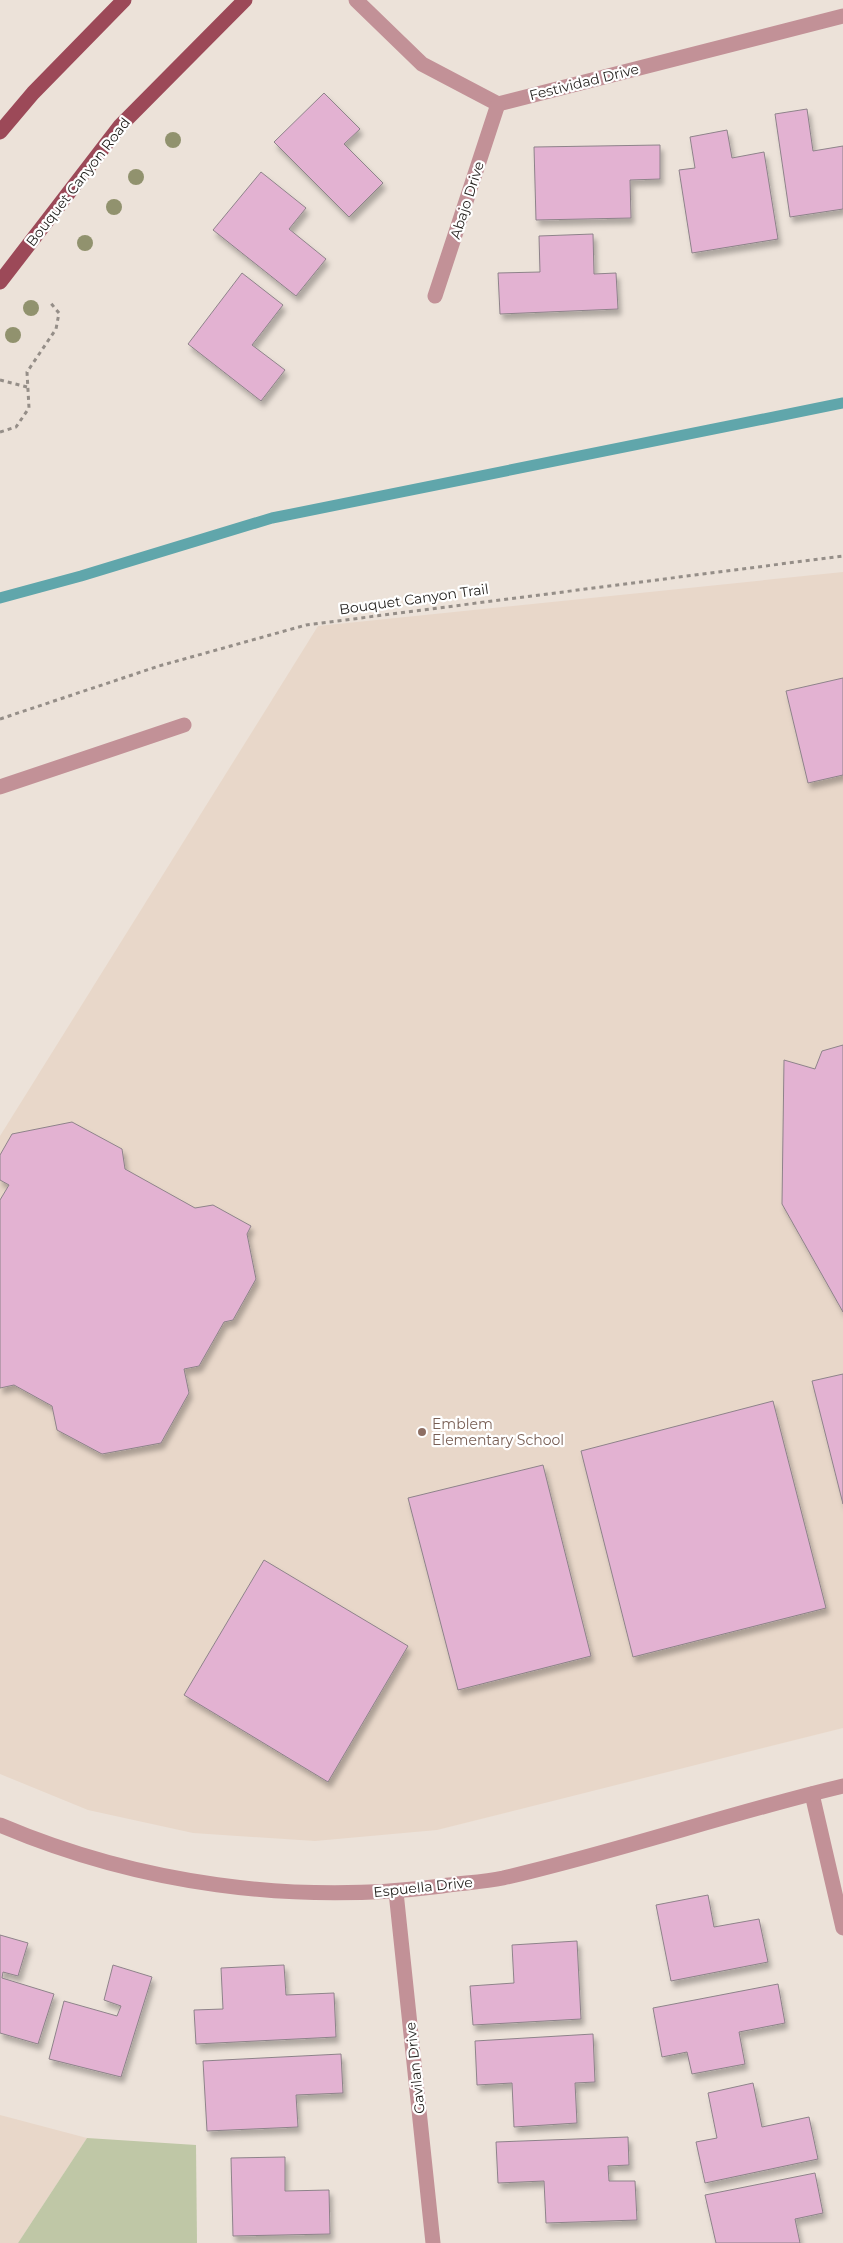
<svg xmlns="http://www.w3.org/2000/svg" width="843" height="2243" font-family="Montserrat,sans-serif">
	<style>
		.built { fill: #e8d7c9 }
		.green { fill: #bfc7a6 }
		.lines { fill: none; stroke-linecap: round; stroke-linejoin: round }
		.stream { stroke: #60a6ab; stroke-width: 11 }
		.building { fill: #e3b2d2; stroke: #8e838a; filter: url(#shadow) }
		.path { stroke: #958e88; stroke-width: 3; stroke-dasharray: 4 4; stroke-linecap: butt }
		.lane { stroke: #c29197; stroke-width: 15 }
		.street { stroke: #c29197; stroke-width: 15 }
		.primary { stroke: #9c4958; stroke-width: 15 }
		.tree { fill: #91926e }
		.education-dot { fill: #8d6e63; stroke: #fff; stroke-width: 2 }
		.labels { text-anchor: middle; stroke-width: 4.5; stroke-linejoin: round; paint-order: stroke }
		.street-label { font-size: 14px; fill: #221f1c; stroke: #fff }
		.education-label { font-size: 14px; fill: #785e54; stroke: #fff; text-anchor: start }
	</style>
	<defs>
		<filter id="shadow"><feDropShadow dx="3" dy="5.5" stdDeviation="2.5" flood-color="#0004"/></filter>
	</defs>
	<rect width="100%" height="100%" fill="#ece2d9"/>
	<g class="built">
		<path d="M843,572V1728L437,1830L315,1841L193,1833L88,1810L0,1774V1136L318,626Z"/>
		<path d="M0,2115L87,2138L18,2243H0Z"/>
	</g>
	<path class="green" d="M87,2138L196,2145L197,2243H18Z"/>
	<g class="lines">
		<path class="stream" d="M0,598L81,576L272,518L843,403"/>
	</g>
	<g class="building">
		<path d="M324,93L360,129L344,144L383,183L349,217L274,142Z"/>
		<path d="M807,109L813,151L843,146V209L790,217L775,114Z"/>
		<path d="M727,130L732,158L764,152L778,239L692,253L679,170L695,168L690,137Z"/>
		<path d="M660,145V179L630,180L631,218L536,220L534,147Z"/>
		<path d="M261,172L306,208L289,229L326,259L296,296L213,230Z"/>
		<path d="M593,234L594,274L616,273L618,309L500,314L498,273L540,272L539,236Z"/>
		<path d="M242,273L283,305L252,345L285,370L261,401L188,344Z"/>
		<path d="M843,678V775L808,783L786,691Z"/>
		<path d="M843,1045V1312L782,1204L784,1060L815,1069L822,1051Z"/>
		<path d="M72,1122L122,1149L125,1169L195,1208L213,1205L251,1226L247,1234L256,1279L233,1320L224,1322L199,1366L184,1369L189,1393L161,1443L102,1454L57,1430L52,1406L14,1385L0,1388V1200L9,1185L0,1180V1155L12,1134Z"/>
		<path d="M843,1374V1504L812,1381Z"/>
		<path d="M773,1401L826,1608L633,1657L581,1451Z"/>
		<path d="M543,1465L591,1656L458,1690L408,1498Z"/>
		<path d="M264,1560L408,1646L328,1782L184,1695Z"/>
		<path d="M708,1895L714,1927L759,1919L768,1962L671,1981L656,1905Z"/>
		<path d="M0,1935L28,1943L18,1976L3,1972L2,1978L54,1994L38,2044L0,2033Z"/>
		<path d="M577,1941L581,2019L473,2025L470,1986L514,1983L512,1945Z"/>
		<path d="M113,1965L152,1977L121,2077L49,2059L64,2001L117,2016L121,2006L104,2000Z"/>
		<path d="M284,1965L286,1995L334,1993L336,2037L196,2044L194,2010L223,2009L221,1968Z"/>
		<path d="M778,1984L785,2023L739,2032L745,2064L692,2074L687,2052L662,2057L653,2008Z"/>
		<path d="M593,2034L595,2082L575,2083L577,2123L514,2127L512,2083L477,2085L475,2041Z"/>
		<path d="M341,2054L343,2093L296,2095L298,2127L207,2131L203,2061Z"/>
		<path d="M753,2083L762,2127L809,2117L818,2159L705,2183L696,2142L717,2138L708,2093Z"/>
		<path d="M628,2137L629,2165L608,2166L609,2181H635L637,2220L546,2223L544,2181L498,2183L496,2142Z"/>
		<path d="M285,2157V2191L329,2190L330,2234L233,2236L231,2158Z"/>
		<path d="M815,2173L823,2213L795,2219L800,2243H716L705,2195Z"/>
	</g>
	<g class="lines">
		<g class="path">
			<path d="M0,380L27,387"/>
			<path d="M0,432L16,427L29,408L27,372L56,329L59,313L49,301"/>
			<path d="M0,719L159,666L306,625L843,556"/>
		</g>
		<path class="lane" d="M0,787L184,725"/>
		<g class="street">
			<path d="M356,0L422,64L498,104L843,16"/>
			<path d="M435,296L498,104"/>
			<path d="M812,1794L843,1928"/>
			<path d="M0,1825C139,1884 293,1905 442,1886C462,1883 483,1882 503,1878C617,1852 729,1813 843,1786"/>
			<path d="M396,1892L433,2243"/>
		</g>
		<g class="primary">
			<path d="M0,132L33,93L124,0"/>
			<path d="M0,282L120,126L245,0"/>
		</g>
	</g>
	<g class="tree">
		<circle cx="173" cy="140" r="8"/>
		<circle cx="136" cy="177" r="8"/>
		<circle cx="114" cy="207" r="8"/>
		<circle cx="85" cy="243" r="8"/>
		<circle cx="31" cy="308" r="8"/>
		<circle cx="13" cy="335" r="8"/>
	</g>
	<circle class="education-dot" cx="422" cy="1432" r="5"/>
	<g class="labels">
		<g class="street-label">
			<text transform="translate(584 82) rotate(-14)" y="5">Festividad Drive</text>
			<text transform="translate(78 182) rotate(-52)" y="5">Bouquet Canyon Road</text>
			<text transform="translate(467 200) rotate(-72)" y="5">Abajo Drive</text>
			<text transform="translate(414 599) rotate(-8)" y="5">Bouquet Canyon Trail</text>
			<text transform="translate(423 1887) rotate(-6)" y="5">Espuella Drive</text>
			<text transform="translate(415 2068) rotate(-96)" y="5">Gavilan Drive</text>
		</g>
		<g class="education-label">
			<text x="432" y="1429">Emblem<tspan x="432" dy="16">Elementary School</tspan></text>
		</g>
	</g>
</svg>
